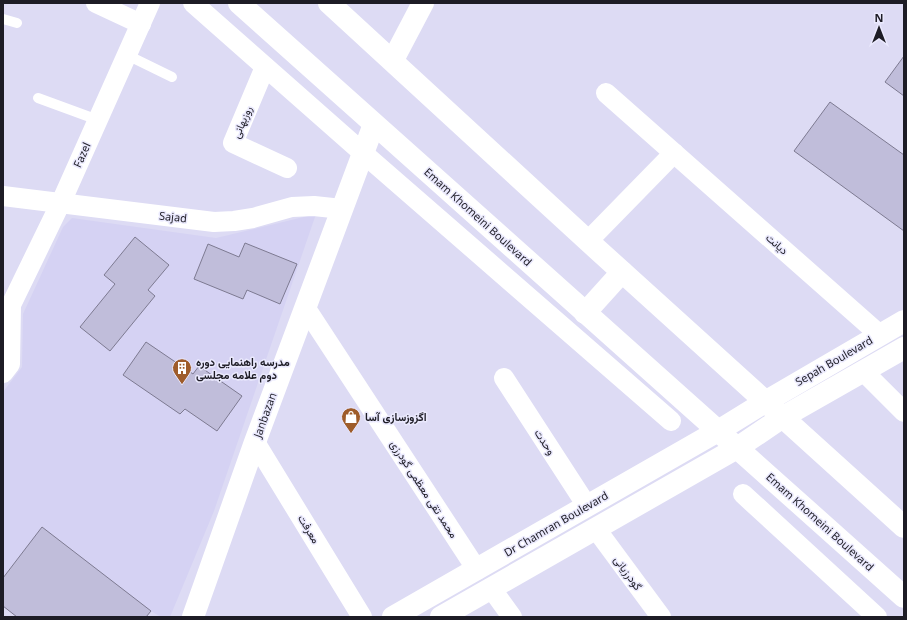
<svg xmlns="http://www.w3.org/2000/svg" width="907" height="620" font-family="'Noto Sans',Vazirmatn,sans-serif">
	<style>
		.built { fill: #d5d2f3 }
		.building { fill: #c0bdda; stroke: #7d7a91 }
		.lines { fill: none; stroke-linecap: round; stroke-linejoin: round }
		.service { stroke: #fff; stroke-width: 10 }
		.minor { stroke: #fff; stroke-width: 20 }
		.tertiary { stroke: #fff; stroke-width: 22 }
		.secondary { stroke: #fff; stroke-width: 22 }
		.labels { text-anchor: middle; stroke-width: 3; stroke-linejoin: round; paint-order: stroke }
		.street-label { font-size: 11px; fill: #1d1c25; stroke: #eae9fd }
		.poi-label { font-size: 11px; font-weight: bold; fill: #1d1c25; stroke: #eae9fd; text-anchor: start }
	</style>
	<rect width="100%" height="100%" fill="#dddbf4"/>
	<path class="built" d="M316,214L214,511L170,617H161L151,611L42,528L3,578V392L22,367L23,314L63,227L72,218L216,238Z"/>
	<g class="building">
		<path d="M904,56V96L885,82Z"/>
		<path d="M830,102L904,155V231L794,151Z"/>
		<path d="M135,237L169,265L148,290L155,296L110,351L80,327L115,284L104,275Z"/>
		<path d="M245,243L297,264L280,304L247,290L243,299L194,279L208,244L239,257Z"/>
		<path d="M146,342L193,374L199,366L242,396L217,431L185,409L180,414L123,375Z"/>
		<path d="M42,527L151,611L146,617H17L3,606V578Z"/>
	</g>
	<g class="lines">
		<g class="service">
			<path d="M3,19L17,23"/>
			<path d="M127,55L172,77"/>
			<path d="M38,98L98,120"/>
		</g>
		<g class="minor">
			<path d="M96,3L141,24"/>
			<path d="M193,3L363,153L671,421"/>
			<path d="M265,67L233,143L287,168"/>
			<path d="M606,93L880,335"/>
			<path d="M3,196L214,222L234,221L253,218L292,207L314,206L342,209"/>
			<path d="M588,241L674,153"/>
			<path d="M305,307L477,570"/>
			<path d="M863,371L904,412"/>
			<path d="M3,373L10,364L11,305L63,198L150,3"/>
			<path d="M504,378L587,506"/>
			<path d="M255,442L362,617"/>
			<path d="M743,494L877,617"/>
			<path d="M596,529L661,617"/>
			<path d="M491,588L512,617"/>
		</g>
		<g class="tertiary">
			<path d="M393,60L423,3"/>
			<path d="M193,617L255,442L374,124"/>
		</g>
		<g class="secondary">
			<path d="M239,3L904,597"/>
			<path d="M329,3L588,241L904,527"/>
			<path d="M585,313L622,272"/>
			<path d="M393,617L718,431L765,402L904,321"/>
			<path d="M441,617L737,448L783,417L904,348"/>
		</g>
	</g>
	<defs>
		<symbol id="building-pin" viewBox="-11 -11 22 30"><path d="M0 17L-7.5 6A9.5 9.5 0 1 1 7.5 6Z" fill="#9e5c2a" stroke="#eae9fd"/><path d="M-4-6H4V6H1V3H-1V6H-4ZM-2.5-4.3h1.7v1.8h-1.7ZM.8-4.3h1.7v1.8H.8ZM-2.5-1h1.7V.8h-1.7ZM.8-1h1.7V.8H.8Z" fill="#fff"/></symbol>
		<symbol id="shop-pin" viewBox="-11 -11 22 30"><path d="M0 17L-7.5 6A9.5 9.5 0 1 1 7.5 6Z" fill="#9e5c2a" stroke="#eae9fd"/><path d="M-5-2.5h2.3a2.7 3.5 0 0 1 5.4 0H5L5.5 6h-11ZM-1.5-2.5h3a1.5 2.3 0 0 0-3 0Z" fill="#fff"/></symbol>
	</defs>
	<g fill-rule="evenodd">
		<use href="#building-pin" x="171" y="357" width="22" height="30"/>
		<use href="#shop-pin" x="340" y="406" width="22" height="30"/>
	</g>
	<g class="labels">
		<g class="street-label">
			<text transform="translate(242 122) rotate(-67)" y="4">روزبهانی</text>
			<text transform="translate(82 155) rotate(-66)" y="4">Fazel</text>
			<text transform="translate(173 217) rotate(6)" y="4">Sajad</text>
			<text transform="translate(478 217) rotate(42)" y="4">Emam Khomeini Boulevard</text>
			<text transform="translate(777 244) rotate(41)" y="4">دیانت</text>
			<text transform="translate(834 361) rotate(-30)" y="4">Sepah Boulevard</text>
			<text transform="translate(265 415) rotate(-70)" y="4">Janbazan</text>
			<text transform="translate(545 442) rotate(57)" y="4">وحدت</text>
			<text transform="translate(424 489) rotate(57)" y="4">محمد تقی معظمی گودرزی</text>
			<text transform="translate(820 522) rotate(42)" y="4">Emam Khomeini Boulevard</text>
			<text transform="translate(556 524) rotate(-30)" y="4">Dr Chamran Boulevard</text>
			<text transform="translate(309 529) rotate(59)" y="4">معرفت</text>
			<text transform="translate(628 573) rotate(54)" y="4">گودرزیانی</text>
		</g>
		<g class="poi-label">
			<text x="196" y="366">مدرسه راهنمایی دوره<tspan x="196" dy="13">دوم علامه مجلسی</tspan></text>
			<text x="365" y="421">اگزوزسازی آسا</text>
		</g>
	</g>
	<rect width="907" height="620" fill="none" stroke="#1d1c25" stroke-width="8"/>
	<g transform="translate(879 28)" stroke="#eae9fd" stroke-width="3" paint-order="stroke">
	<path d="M0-3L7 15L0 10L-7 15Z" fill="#1d1c25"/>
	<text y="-6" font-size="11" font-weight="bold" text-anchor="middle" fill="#1d1c25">N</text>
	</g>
</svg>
